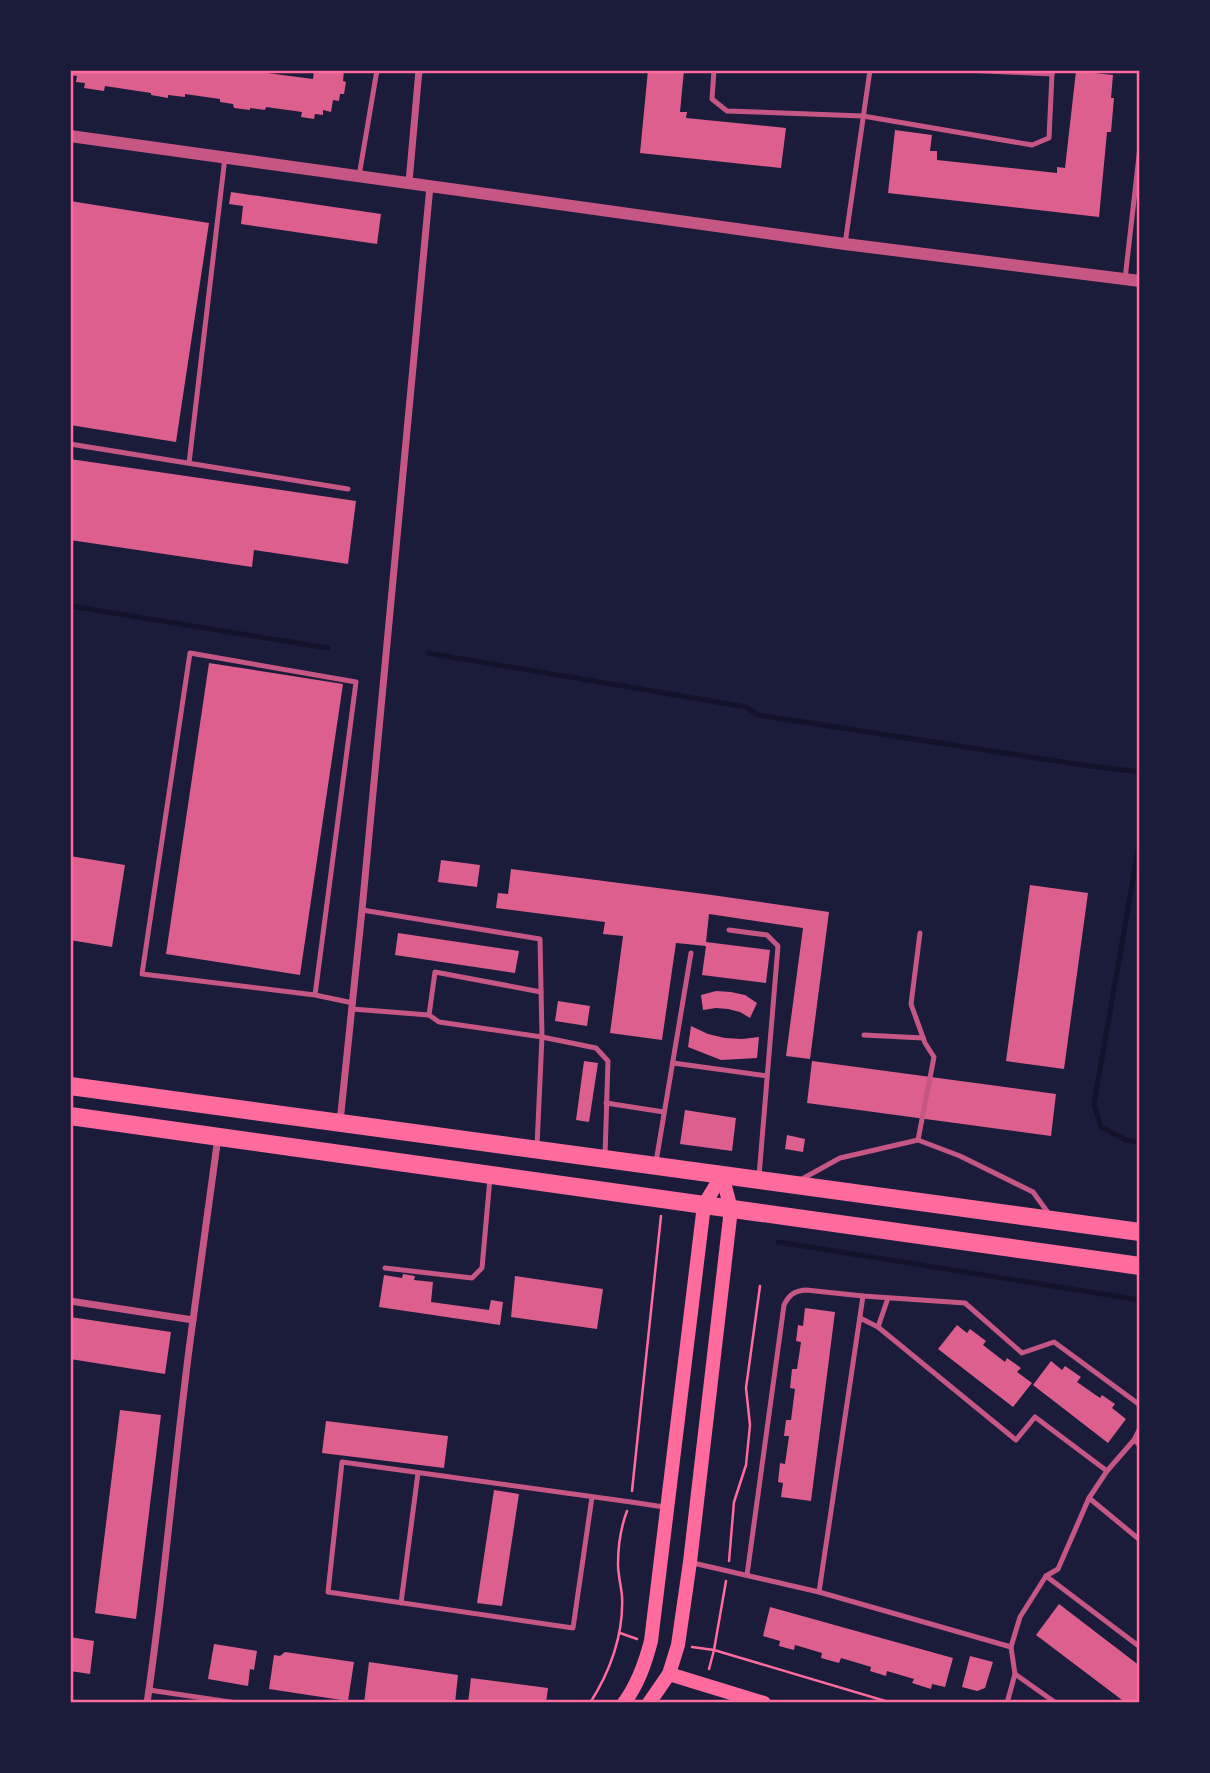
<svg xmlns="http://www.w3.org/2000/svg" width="1210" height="1773" font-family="'Noto Sans',sans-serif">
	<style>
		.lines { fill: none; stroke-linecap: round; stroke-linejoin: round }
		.stream { stroke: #12122b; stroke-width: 5 }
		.building { fill: #dd5f8e }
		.path { stroke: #ff6b9d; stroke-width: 2.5 }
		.service { stroke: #c65784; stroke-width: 5 }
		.minor { stroke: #c65784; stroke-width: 7 }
		.tertiary { stroke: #c65784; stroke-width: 12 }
		.secondary { stroke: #ff6b9d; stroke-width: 14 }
		.trunk { stroke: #ff6b9d; stroke-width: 18 }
		.neatline { fill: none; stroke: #ff6b9d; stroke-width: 2.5 }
	</style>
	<rect width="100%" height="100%" fill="#1b1b3a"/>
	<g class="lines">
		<g class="stream">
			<path d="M70,606L328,648"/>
			<path d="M428,653L746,707L758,715L1082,765L1140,772"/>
			<path d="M1140,839L1094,1104L1101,1127L1126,1140L1140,1143"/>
			<path d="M778,1242L1140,1300"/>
		</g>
	</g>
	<g class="building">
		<path d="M70,70H245L313,79L314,70H344L343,81L346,82L344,94H340L339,101L333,100L331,112L323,110V115L315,114L314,119L301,117L302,112L266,107L265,110L250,108V110L234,108L233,104L220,102V99L185,94V97L168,95V98L151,95V93L105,86L104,91L84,88L85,83L76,82L77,76L70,75Z"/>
		<path d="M648,70H684L680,112H687L686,118L786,128L781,168L640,153Z"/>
		<path d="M1076,71L1113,75L1111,98H1114L1111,132H1107L1099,217L888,193L895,130L932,135L930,151H937V160L1057,173V167L1065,168Z"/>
		<path d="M231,192L381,214L377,244L241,224L243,206L229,204Z"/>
		<path d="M70,201L209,223L176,442L70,425Z"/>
		<path d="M70,459L356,501L348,564L254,550L252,567L70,540Z"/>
		<path d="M209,663L343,684L300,975L166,954Z"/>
		<path d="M70,856L125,865L112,947L70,940Z"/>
		<path d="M441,860L480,865L477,887L438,882Z"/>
		<path d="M511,869L712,895L829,912L810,1059L786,1056L803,928L709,914L706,942L770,950L766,983L702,975L706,946L676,943L662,1040L610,1033L623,936L603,934L605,922L496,908L498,893L508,894Z"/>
		<path d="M1030,885L1088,893L1064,1069L1006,1061Z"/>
		<path d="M398,933L519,951L515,973L395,955Z"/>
		<path d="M716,991L731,992L745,995L757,1003L750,1018L740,1012L728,1009L716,1008L703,1010L701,995Z"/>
		<path d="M558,1001L590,1006L587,1026L555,1021Z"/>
		<path d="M691,1026L708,1034L725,1038L742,1039L759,1037L757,1058L721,1060L688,1047Z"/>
		<path d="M584,1061L598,1063L589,1122L576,1120Z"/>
		<path d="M812,1061L1056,1094L1051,1136L807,1103Z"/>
		<path d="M685,1110L736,1118L732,1151L680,1144Z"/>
		<path d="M787,1135L805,1139L803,1152L785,1149Z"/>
		<path d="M403,1274L415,1276L414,1280L433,1282L431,1302L489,1310L491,1300L503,1302L500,1325L379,1307L384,1275L402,1278Z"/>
		<path d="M515,1276L603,1289L597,1329L511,1317Z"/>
		<path d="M805,1308L835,1312L811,1501L781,1497L783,1483L778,1482L780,1463L785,1464L789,1436H784L786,1420H791L795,1389L790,1388L792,1369H797L801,1342L796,1341L798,1325L803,1326Z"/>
		<path d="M70,1317L171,1332L165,1374L70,1359Z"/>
		<path d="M957,1325L967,1333L970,1329L986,1341L983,1345L1005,1362L1007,1358L1021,1368L1017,1372L1032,1383L1013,1407L938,1349Z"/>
		<path d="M1051,1361L1062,1370L1065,1366L1081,1377L1077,1382L1100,1398L1102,1395L1115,1404L1112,1408L1126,1419L1108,1443L1033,1385Z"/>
		<path d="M120,1410L161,1415L136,1619L95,1613Z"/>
		<path d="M326,1421L448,1436L444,1468L322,1453Z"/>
		<path d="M494,1490L519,1494L502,1606L477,1603Z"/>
		<path d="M1059,1604L1140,1666V1703H1126L1036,1635Z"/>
		<path d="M770,1607L953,1658L945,1687L932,1684L931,1689L912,1683L914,1679L887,1671L886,1676L870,1671L871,1667L841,1658L839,1663L821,1658L822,1653L795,1645L794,1650L779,1646L780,1641L763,1636Z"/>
		<path d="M70,1637L94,1641L90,1674L70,1671Z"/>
		<path d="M214,1644L257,1651L254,1670L250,1669L248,1686L208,1679Z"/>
		<path d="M285,1652L354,1662L348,1701L269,1689L274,1655L280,1656Z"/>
		<path d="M970,1656L993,1662L985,1688L977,1691L962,1687Z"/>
		<path d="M369,1662L458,1675L455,1703H364Z"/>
		<path d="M471,1678L548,1688L546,1703H468Z"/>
	</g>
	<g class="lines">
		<g class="path">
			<path d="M632,1491L661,1216"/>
			<path d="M729,1561L734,1502L746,1465L750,1425L746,1388L760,1286"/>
			<path d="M726,1581L714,1650L892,1703"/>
			<path d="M620,1633L637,1639"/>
			<path d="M692,1647L714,1650L709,1669"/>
			<path d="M590,1703C610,1672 624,1634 622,1596C621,1585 618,1575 618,1564C618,1547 621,1527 627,1511"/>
		</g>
		<g class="service">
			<path d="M714,70L712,99L727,111L863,116L1032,145L1049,138L1052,74"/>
			<path d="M968,70L1052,74L1053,70"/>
			<path d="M359,176L377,70"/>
			<path d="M845,244L870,70"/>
			<path d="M1125,279L1140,147"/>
			<path d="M70,444L348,489"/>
			<path d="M189,463L225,157"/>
			<path d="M362,910L540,939L542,1037L537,1146"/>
			<path d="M729,930L767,935L778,946L759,1176"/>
			<path d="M541,992L435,972L429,1015L439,1022L542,1037L596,1048L608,1061L605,1156"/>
			<path d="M315,995L356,682L190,653L142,974L315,995L353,1003"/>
			<path d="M352,1009L429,1015"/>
			<path d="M864,1035L923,1038"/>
			<path d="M673,1063L767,1076"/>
			<path d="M606,1103L664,1112"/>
			<path d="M918,1140L934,1057L925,1043L911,1004L920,933"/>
			<path d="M656,1162L691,953"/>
			<path d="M802,1179L840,1158L918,1140L960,1156L1033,1192L1049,1214"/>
			<path d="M385,1268L472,1278L482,1268L490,1178"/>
			<path d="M860,1318L878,1327L1016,1440L1035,1417L1107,1471"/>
			<path d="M878,1327L888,1298"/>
			<path d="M1140,1428L1134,1440L1140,1445"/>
			<path d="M592,1497L573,1628L328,1592L342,1462L631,1502L664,1507"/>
			<path d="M1089,1498L1140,1540"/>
			<path d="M693,1563L819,1592L1011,1647"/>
			<path d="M747,1575L784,1305C789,1295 794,1291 806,1290L863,1296L965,1303L1022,1353L1054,1342L1140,1405"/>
			<path d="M1046,1576L1140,1647"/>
			<path d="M819,1592L863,1296"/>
			<path d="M401,1603L418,1473"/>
			<path d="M1015,1674L1056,1703"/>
			<path d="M149,1690L237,1703"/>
			<path d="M1007,1703L1015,1674L1011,1647L1020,1617L1046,1576L1058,1569L1089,1498L1107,1471L1134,1440"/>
		</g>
		<g class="minor">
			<path d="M409,182L419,70"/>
			<path d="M340,1122L362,910L430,186"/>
			<path d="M70,1301L193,1320C175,1448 166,1576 147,1703"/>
			<path d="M193,1320L218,1137"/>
		</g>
		<path class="tertiary" d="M70,136L845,244L1140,281"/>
		<g class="secondary">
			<path d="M669,1674L764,1703"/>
			<path d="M624,1703C638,1684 645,1664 651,1641L704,1205L722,1175"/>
			<path d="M649,1703L669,1674L678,1645L690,1562L731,1209L722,1175"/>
		</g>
		<g class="trunk">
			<path d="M70,1086L1140,1232"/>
			<path d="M70,1116L1140,1266"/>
		</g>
	</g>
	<rect width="1210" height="1773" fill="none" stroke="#1b1b3a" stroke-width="144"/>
	<rect x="72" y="72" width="1066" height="1629" class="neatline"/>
</svg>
